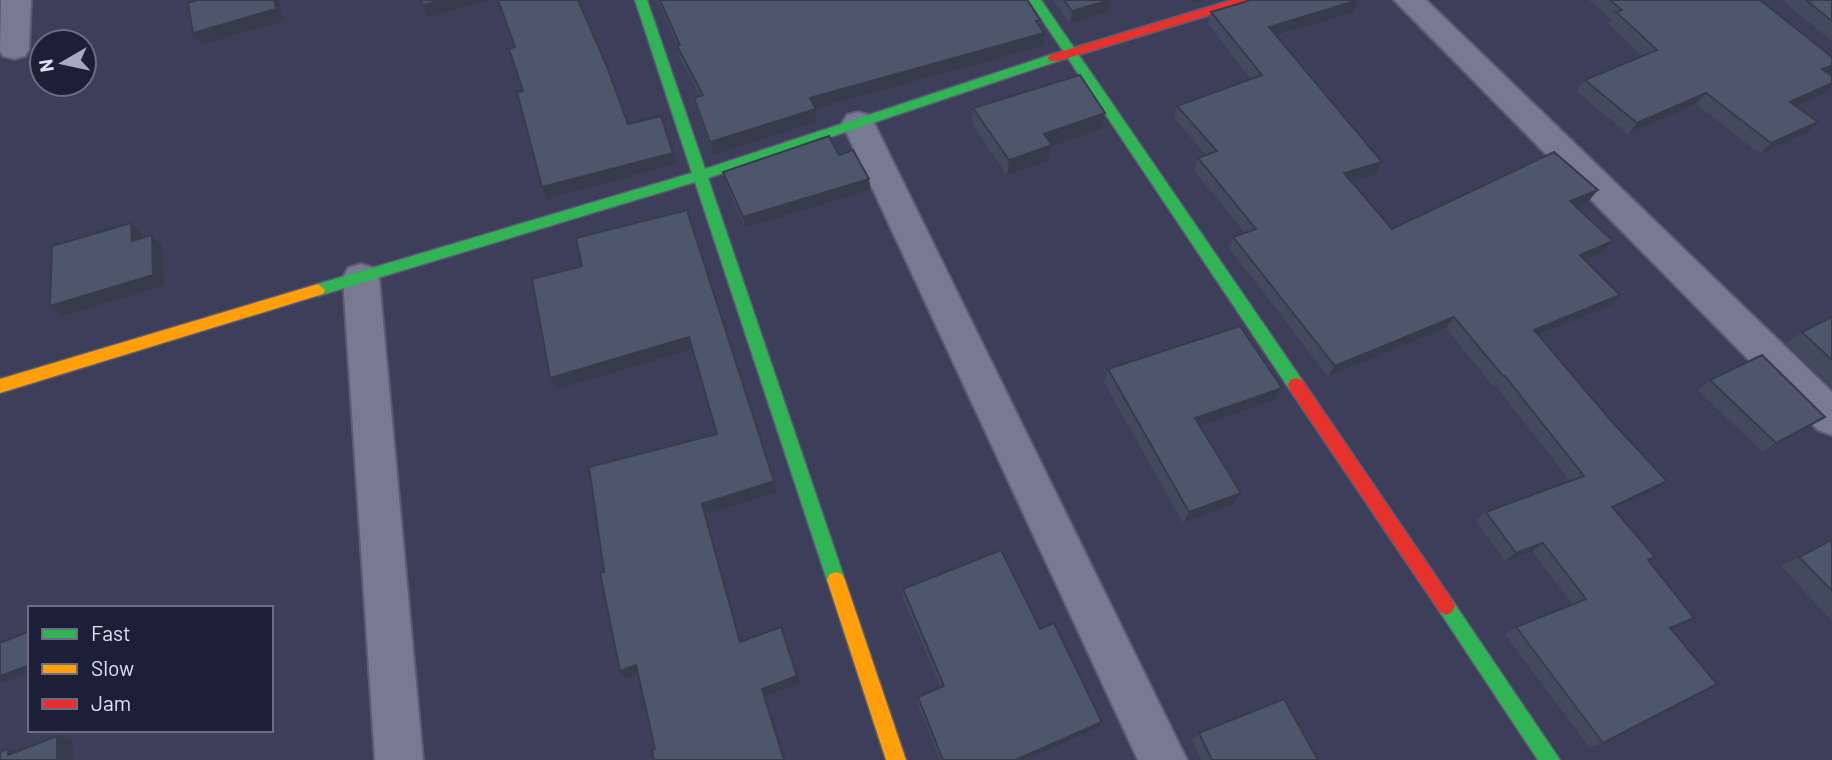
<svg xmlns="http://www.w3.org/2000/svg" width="1832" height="760" font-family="Barlow,sans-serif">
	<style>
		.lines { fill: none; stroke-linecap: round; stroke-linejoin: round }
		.street-casing { stroke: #5b5c73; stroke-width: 4 }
		.fast-casing { stroke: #5b5c73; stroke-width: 3 }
		.slow-casing { stroke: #5b5c73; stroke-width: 3 }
		.jam-casing { stroke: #5b5c73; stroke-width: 3 }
		.street { fill: #787a91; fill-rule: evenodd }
		.fast { fill: #30b455; fill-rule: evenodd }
		.slow { fill: #ff9f0a; fill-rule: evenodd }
		.jam { fill: #e5322d; fill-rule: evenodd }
		.wall { fill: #434a5d }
		.shaded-wall { fill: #373c4c }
		.building { fill: #4e566c; stroke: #373c4c; stroke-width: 2 }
	</style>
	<rect width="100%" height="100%" fill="#3d3e59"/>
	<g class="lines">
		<defs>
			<g id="street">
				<path d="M1,0H31L29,49L25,56L14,59L3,56L0,51Z"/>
				<path d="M1394,0H1426L1832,392V435L1818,430Z"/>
				<path d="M858,112L869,115L874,123L1187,760H1138L842,123L847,115Z"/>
				<path d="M361,264L374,268L379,278L423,760H375L343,278L348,268Z"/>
			</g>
			<g id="fast">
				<path d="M635,0H647L705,169L1050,55H1058L1060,58L1058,61L708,178L845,580L842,586L836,588L830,586L827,580L695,182L318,296L311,290L318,284L692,173Z"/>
				<path d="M1029,0H1041L1302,380L1304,385L1302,390H1290Z"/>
				<path d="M1446,597L1452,600L1560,760H1538L1440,612L1437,606L1440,600Z"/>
			</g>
			<g id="slow">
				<path d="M318,284L325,290L323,294L0,393V379Z"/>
				<path d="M836,572L842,574L845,580L906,760H886L827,580L830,574Z"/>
			</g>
			<g id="jam">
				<path d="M1232,0H1251L1249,3L1058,61H1050L1048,58L1050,55Z"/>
				<path d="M1296,378L1302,380L1452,600L1455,606L1452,612L1446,615L1440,612L1290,390L1288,385L1290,380Z"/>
			</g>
		</defs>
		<use href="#street" class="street-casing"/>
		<use href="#fast" class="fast-casing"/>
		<use href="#slow" class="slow-casing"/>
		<use href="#jam" class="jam-casing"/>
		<use href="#street" class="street"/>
		<use href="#fast" class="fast"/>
		<use href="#slow" class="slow"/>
		<use href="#jam" class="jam"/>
	</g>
	<g class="wall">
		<path d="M657,0H1027L1040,20L1039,26L1043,46L816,109L817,122L713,155L697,110L694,98L700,96L680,59L677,46H678Z"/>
		<path d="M1053,0H1111L1108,12L1070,24Z"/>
		<path d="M1589,0H1760L1830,74L1827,92L1796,105L1818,122L1807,133L1760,154L1696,104L1628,134L1576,91L1585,80L1642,56L1608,23L1611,19Z"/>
		<path d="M1782,0H1832V41Z"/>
		<path d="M1358,1L1353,13L1276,36L1376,174L1351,181L1392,229L1588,202L1576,206L1603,252L1585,259L1610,306L1538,335L1654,490L1614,509L1649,561L1694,618L1670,629L1603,743L1590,748L1505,634L1516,627L1573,604L1532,551L1505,561L1476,520L1486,512L1570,481L1496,386H1493L1446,328L1328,376L1229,248L1233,237L1245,233L1194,170L1198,158L1206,155L1174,118L1177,106L1251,79L1208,24L1211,12Z"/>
		<path d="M973,108L1102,129L1052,146L1049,161L1007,175L972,124Z"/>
		<path d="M839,155L869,179L870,190L745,228L726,183L723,172Z"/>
		<path d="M1832,317V388L1786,344L1802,332Z"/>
		<path d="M1108,369L1282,388L1274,400L1200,426L1233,504L1183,523L1104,382Z"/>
		<path d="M1710,380L1825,417L1810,426L1762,452L1698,390Z"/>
		<path d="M1832,540V621L1781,566Z"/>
		<path d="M903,589L1040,629L1102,722L1098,728L1026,760H940L918,704V697L941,688L903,598Z"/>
		<path d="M1199,733L1318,760H1201L1192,740Z"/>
	</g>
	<g class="shaded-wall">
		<path d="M274,0H278L284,21L202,44L193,33Z"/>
		<path d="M442,0H491L428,17L423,5Z"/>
		<path d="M1111,0L1108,12L1070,24L1072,11Z"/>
		<path d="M1192,0H1203L1191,4Z"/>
		<path d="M1358,1L1353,13L1264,39L1269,27Z"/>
		<path d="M1044,33L1043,46L811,110L810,98Z"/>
		<path d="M1832,66V74L1811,80L1822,69Z"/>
		<path d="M1832,83V86L1827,92L1780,113L1790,102Z"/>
		<path d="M1706,93L1696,104L1628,134L1637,123Z"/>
		<path d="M816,109L817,122L713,155L710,142Z"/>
		<path d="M1105,113L1102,129L1052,146L1049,161L1007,175L1009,160L1044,134Z"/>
		<path d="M1818,122L1807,133L1760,154L1771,143Z"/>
		<path d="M673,153L677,164L547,198L542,187Z"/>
		<path d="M1382,162L1376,174L1338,185L1344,173Z"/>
		<path d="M869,179L870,190L745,228L743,217Z"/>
		<path d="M1598,190L1588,202L1561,212L1570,201Z"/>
		<path d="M131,223L142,234L143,251L132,241Z"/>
		<path d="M152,235L162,246L164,285L63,316L50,306Z"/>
		<path d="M1613,241L1603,252L1570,266L1580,255Z"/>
		<path d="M1620,295L1610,306L1525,340L1534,330Z"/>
		<path d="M1454,317L1446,328L1328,376L1335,366Z"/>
		<path d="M689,337L693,349L557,389L550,378Z"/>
		<path d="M1282,388L1274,400L1189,430L1195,418Z"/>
		<path d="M1825,417L1810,426L1762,452L1776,443Z"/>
		<path d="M774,481L777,492L706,514L743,650L740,642L702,504Z"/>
		<path d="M1667,481L1654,490L1600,515L1612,507Z"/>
		<path d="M1241,493L1233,504L1183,523L1189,512Z"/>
		<path d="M1543,543L1532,551L1505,561L1516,553Z"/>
		<path d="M781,627L800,683L765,696L786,760H784L762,689Z"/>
		<path d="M30,665V672L0,683V676Z"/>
		<path d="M636,665L642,672L626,678L620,671Z"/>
		<path d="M1102,722L1098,728L1026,760H1015Z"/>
		<path d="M57,736L73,741V760H57Z"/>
		<path d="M8,749L25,754L8,755Z"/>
	</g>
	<g class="building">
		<path d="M197,0H274L276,9L193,33L188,3Z"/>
		<path d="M421,0H442L423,5Z"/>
		<path d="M498,0H578L606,64L628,124L661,116L673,153L542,187L517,92L523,91L509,49L515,47Z"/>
		<path d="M660,0H1027L1040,20L1036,21L1044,33L810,98L816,109L710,142L694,98L703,95L677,46L680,45Z"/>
		<path d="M1064,0H1110L1072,11Z"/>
		<path d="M1251,0H1358L1269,27L1382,162L1344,173L1392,229L1554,152L1598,190L1570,201L1613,241L1580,255L1620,295L1534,330L1613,423L1667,481L1612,507L1655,557L1648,560L1694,618L1670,628L1717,684L1603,743L1516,627L1586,599L1543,543L1516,553L1486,512L1584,476L1505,376H1503L1454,317L1335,366L1233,237L1256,229L1198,158L1217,151L1177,106L1262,75L1211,12Z"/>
		<path d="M1610,0H1760L1832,57V66L1822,69L1832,76V83L1790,102L1818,122L1771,143L1706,93L1637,123L1585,80L1657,50L1616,12L1622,10Z"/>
		<path d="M1806,0H1832V21Z"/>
		<path d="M1080,75L1105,113L1044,134L1052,145L1009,160L973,108Z"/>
		<path d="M829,136L839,155L853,150L869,179L743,217L723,172Z"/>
		<path d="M687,210L774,481L702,504L740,642L781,627L797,676L762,689L784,760H654L652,750L655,749L636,665L620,671L600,573L604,572L589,467L717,434L689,337L550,378L532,279L582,266L576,238Z"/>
		<path d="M131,223L132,241L152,235L153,275L50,306L52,246Z"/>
		<path d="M1832,317V360L1802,332Z"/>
		<path d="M1240,326L1282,388L1195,418L1241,493L1189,512L1108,369Z"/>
		<path d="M1762,355L1825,417L1776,443L1710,380Z"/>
		<path d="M1832,540V591L1799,557Z"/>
		<path d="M1001,550L1040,629L1054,623L1102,722L1015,760H943L918,697L944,686L903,589Z"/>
		<path d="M30,631V665L0,676V643Z"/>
		<path d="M1284,699L1318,760H1212L1199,733Z"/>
		<path d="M57,736V760H0V752L8,749V755Z"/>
	</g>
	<rect x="28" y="606" width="245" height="126" fill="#1c1f36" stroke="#6a6d85" stroke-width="2"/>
	<rect x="42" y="629" width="35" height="10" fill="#30b455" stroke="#6a6d85" stroke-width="2"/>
	<text x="91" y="641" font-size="21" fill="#dee2fc">Fast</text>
	<rect x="42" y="664" width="35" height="10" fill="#ff9f0a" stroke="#6a6d85" stroke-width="2"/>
	<text x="91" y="676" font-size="21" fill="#dee2fc">Slow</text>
	<rect x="42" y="699" width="35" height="10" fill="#e5322d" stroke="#6a6d85" stroke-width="2"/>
	<text x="91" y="711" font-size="21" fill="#dee2fc">Jam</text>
	<g transform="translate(63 63) rotate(261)"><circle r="33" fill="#1c1f36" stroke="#6a6d85" stroke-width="2"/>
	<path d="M0-5L12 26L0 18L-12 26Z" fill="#a6a9c3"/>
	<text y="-10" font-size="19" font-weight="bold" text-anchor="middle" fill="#dee2fc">N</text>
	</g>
</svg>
